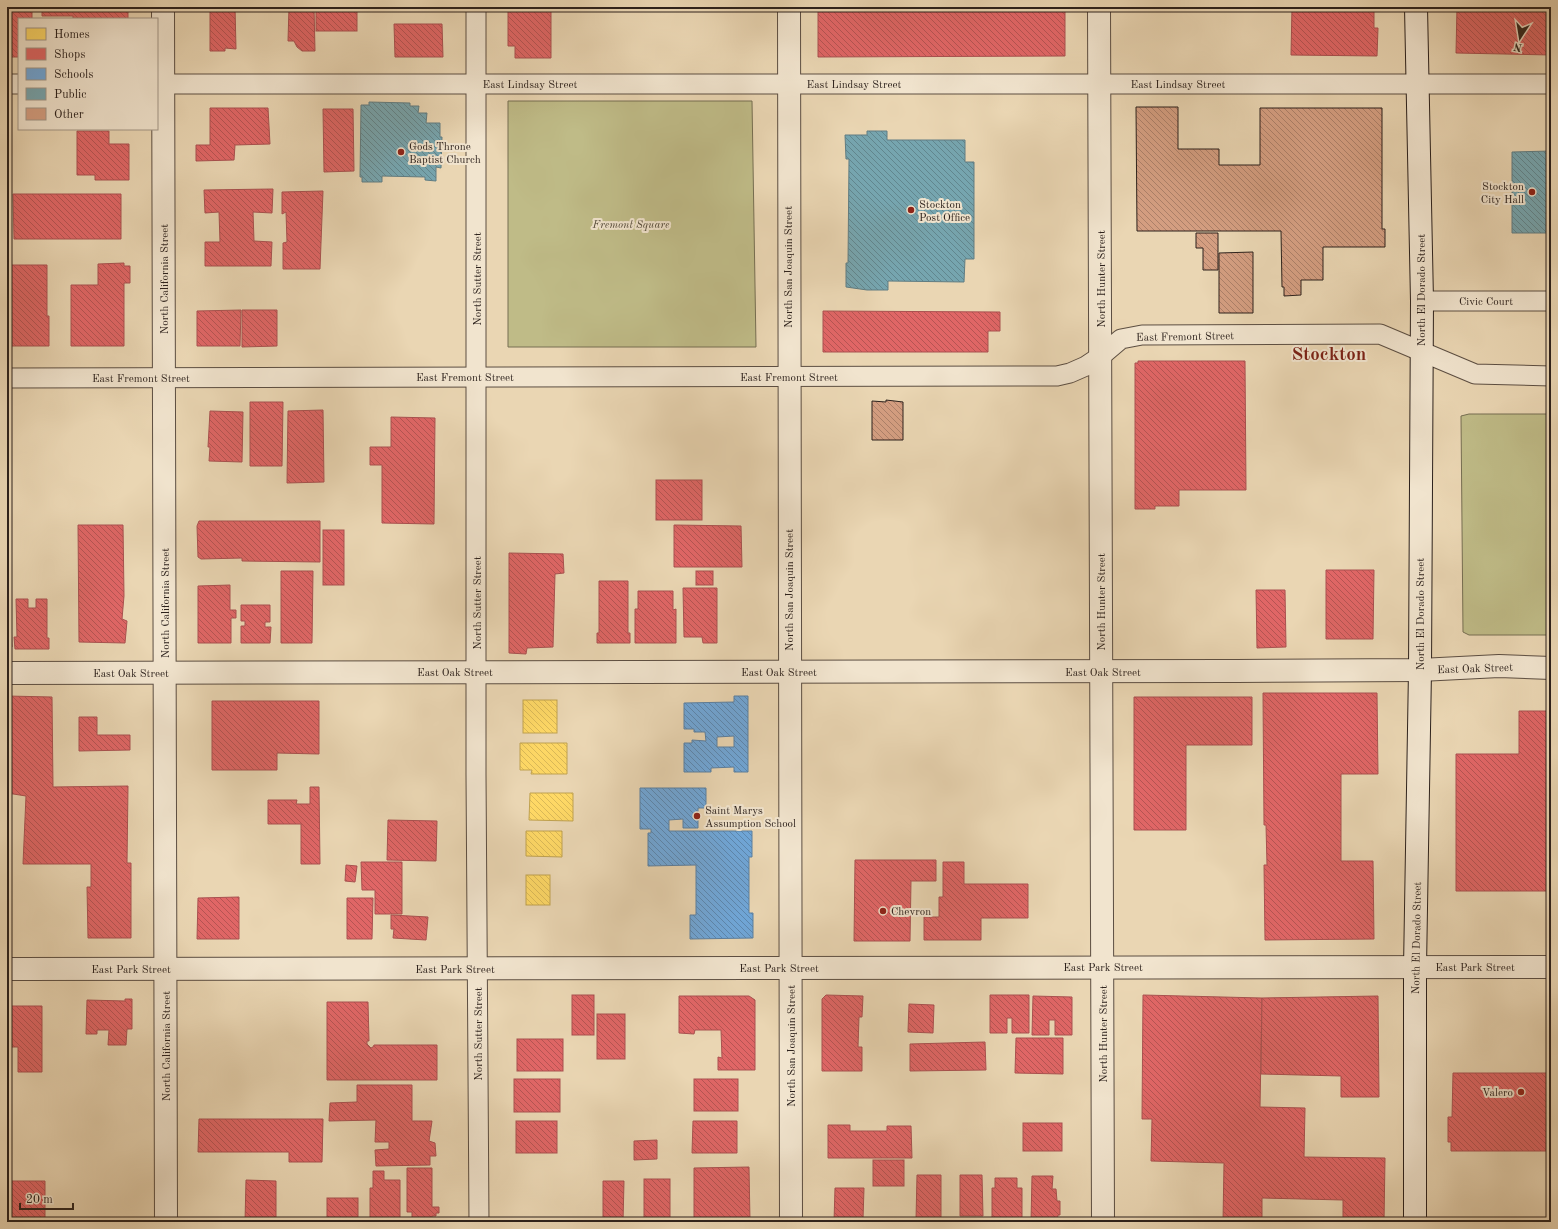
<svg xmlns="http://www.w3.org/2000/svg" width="1558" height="1229" font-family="'Old Standard TT',serif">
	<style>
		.green { fill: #bfbb87; stroke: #766e52 }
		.homes { fill: url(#homes-back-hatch); stroke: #c0a250 }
		.shops { fill: url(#shops-back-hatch); stroke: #aa5150 }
		.schools { fill: url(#schools-back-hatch); stroke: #5b80a2; fill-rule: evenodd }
		.public { fill: url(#public-back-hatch); stroke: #607d83 }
		.building { fill: url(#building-back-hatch); stroke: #2c211c }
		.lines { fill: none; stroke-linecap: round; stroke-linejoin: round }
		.minor-casing { stroke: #5c4e42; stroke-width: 21 }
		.tertiary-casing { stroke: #5c4e42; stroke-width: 24 }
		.secondary-casing { stroke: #2c211c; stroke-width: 24 }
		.minor { stroke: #f1e4ce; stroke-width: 19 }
		.tertiary { stroke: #f1e4ce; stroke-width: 22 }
		.secondary { stroke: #f1e4ce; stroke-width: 22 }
		.poi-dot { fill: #8f2418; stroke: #f1e4ce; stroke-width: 1.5 }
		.labels { text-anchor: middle; stroke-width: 4; stroke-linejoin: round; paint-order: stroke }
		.street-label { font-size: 11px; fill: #2c211c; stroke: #f1e4ce }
		.poi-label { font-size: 11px; fill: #2c211c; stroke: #f1e4ce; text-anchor: start }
		.park-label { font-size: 11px; font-style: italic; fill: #514837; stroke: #f1e4ce }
		.town-label { font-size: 19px; font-weight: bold; fill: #7a1f14; stroke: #f1e4ce }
	</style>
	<defs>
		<pattern id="homes-back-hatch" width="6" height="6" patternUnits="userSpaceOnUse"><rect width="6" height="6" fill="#ffd966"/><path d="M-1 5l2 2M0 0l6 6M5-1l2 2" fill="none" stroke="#dbba58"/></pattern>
		<pattern id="shops-back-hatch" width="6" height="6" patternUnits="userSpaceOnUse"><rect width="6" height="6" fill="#e06666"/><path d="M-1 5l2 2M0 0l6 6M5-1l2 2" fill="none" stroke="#b65453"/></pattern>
		<pattern id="schools-back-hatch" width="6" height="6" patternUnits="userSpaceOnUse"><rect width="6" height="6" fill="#6fa8dc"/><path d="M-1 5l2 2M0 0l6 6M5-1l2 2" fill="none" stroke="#5b88b2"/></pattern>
		<pattern id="public-back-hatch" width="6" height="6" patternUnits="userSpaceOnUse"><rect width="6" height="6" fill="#76a5af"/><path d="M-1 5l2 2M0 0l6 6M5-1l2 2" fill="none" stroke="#61868e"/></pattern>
		<pattern id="building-back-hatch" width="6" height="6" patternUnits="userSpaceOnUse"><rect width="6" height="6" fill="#d49e81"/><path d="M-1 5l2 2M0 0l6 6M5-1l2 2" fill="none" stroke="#ac8069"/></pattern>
	</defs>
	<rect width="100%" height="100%" fill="#ead6b3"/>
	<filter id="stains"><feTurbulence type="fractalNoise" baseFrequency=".005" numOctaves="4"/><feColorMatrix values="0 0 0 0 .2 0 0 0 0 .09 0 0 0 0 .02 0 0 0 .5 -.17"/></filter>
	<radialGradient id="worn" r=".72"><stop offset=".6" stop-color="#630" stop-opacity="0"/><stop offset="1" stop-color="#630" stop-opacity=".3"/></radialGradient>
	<g class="green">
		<path d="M508,101H752L756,347H508Z"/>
		<path d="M1469,414H1551V635H1469L1463,632L1461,416Z"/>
	</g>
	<g class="homes">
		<rect x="523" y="700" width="34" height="33"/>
		<path d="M520,743H567V774H531L532,770H520Z"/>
		<path d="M530,793H573V821L529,820Z"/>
		<path d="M526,831H562V857L526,856Z"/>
		<rect x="526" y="875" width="24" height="30"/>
	</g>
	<g class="shops">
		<path d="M7,7H32V19H19V57H7Z"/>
		<path d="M42,7H128V19H73V16H42Z"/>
		<path d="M210,7H235L236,49L225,48V51H210Z"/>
		<path d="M289,7H314L315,51H302L297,47L294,41H288Z"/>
		<rect x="316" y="7" width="41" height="24"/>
		<path d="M508,7H551V58H515V46H508Z"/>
		<path d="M818,7H1065V56L818,57Z"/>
		<path d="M1292,7H1374V28H1378L1377,56L1291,55Z"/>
		<path d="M1457,7H1551V55L1456,53Z"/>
		<path d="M394,24H442L443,57H395Z"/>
		<path d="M210,108H268L270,144L235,145L234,160L196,161V145H210Z"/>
		<path d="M323,109H353L354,171L324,172Z"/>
		<path d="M77,131H109V144H129V180H95V175H77Z"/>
		<path d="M273,189L272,213L253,212L254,241L272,242L271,266H205V242H220L219,212L205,213L204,190Z"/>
		<path d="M323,191L320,269H283V243L287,242L286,212L282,214V192Z"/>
		<path d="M13,194H121V239H14Z"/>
		<path d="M124,263V266H130V283H124V346H71V285H98V264Z"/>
		<path d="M7,265H47V316H49V346H7Z"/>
		<path d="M241,310L240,346H197V311Z"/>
		<path d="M242,310H277V346L242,347Z"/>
		<path d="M823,311L1000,312V331H988V352H823Z"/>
		<path d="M1138,361H1245L1246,490H1179V506H1155V509H1135V363H1138Z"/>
		<path d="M250,402H283L282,466H250Z"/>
		<path d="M323,410L324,482L287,483L288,411Z"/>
		<path d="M210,411L243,412L242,462L209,461L210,447H208Z"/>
		<path d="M391,417L435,418L434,524L382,523V465H370V447H391Z"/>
		<rect x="656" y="480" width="46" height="40"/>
		<path d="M199,521H320V562L242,561V558L201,559L198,557L197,526Z"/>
		<path d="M78,525H123L124,596L122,619L127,621L125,643L79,642Z"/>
		<path d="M674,525L741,526L742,567H674Z"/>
		<rect x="323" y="530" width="21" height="55"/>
		<path d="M509,553L563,554L564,573L555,574L553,647L527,648L526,654L509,653Z"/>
		<path d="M1326,570H1374L1373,639H1326Z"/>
		<path d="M281,571H313L312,643H281Z"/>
		<rect x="696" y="571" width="17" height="14"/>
		<path d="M599,581H628V633H630V643H597V633H599Z"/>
		<path d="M230,585V610H236V618H231V643H198V586Z"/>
		<path d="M683,588H717V643H703L702,637H684Z"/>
		<path d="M1256,590H1285L1286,647L1257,648Z"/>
		<path d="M638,591H673V610L676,609V643H635V609H638Z"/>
		<path d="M16,599H28V608H36V599H47V638H49V649H15L14,637H17Z"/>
		<path d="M241,605H270V622H265V627H271L270,643H241V626H245V621H241Z"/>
		<path d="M7,619H11L12,647H7Z"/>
		<path d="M1263,693H1377L1378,774H1341V861H1373L1374,939L1265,940L1264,865H1267L1266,825H1264Z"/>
		<path d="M7,696L52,697L53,787L128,786L127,863H131V938H88L87,887H91V864H23L26,796L7,793Z"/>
		<path d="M1134,697H1252V745H1186V830H1134Z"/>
		<path d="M212,701H319V754L277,753V770H212Z"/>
		<path d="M1519,711H1551V891H1456V754H1519Z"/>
		<path d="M79,717H97V735H130V750L79,751Z"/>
		<path d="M310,787H319L320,864H301V824H268V800H297L296,804H310Z"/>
		<path d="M388,820L437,821L436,861L387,860Z"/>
		<path d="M855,860H936V881H911L910,941H854Z"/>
		<path d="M361,862H402V914H375V890H362Z"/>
		<path d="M943,862H964V884H1028V918H981V940H924V917H939V897H943Z"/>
		<path d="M346,865L357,866L355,882L345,881Z"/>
		<path d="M239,897V939H197L198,898Z"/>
		<path d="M347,898H373L372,939H347Z"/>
		<path d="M391,915L428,917L426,940L393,938L394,929H391Z"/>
		<rect x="572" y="995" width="22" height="40"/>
		<path d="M826,995L863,996L862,1017H859L858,1047H862V1071H822V999Z"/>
		<path d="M990,995H1029V1033H1012V1018H1007V1033H990Z"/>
		<path d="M1143,995L1262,998L1260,1107L1305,1108L1304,1157L1385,1158L1384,1222H1343V1200L1262,1198V1222H1223L1224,1163L1151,1161L1152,1119H1142Z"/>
		<path d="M679,996H749L755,1000V1070H718V1057L722,1058L721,1030H695L694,1034L679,1033Z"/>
		<path d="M1033,996L1072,997V1035H1055V1020H1049V1035H1032Z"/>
		<path d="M1378,996L1379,1097H1341V1076L1261,1074L1262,998Z"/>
		<path d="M125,999H132V1029H127L126,1045H108L109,1030H97V1034H86L87,1000L125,1001Z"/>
		<path d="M327,1002H368L369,1041H367V1044L371,1048L373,1047L374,1045H437V1080H327Z"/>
		<path d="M909,1004L934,1005L933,1033L908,1032Z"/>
		<path d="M7,1006H42V1072H18V1047H10V1015H7Z"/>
		<rect x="597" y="1014" width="28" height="45"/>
		<path d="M1016,1038H1063V1074L1015,1073Z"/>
		<rect x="517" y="1039" width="46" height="32"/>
		<path d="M985,1042L986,1070L910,1071V1044Z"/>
		<path d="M1453,1073H1551V1151H1451V1142H1448V1117H1452Z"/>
		<rect x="514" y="1079" width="46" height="33"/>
		<rect x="694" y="1079" width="44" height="32"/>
		<path d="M357,1085H412V1121H432L429,1141L435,1143L436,1156H430V1165L376,1166L375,1150L389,1149V1142H375L376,1120L329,1121L330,1103L357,1102Z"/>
		<path d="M199,1119H323L322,1162H289V1152H198Z"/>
		<rect x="516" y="1121" width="41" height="32"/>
		<path d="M693,1121H737V1153H692Z"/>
		<rect x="1023" y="1123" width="39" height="28"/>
		<path d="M828,1125H850V1131H887V1126H911L912,1158H828Z"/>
		<path d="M657,1140V1159L634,1160V1141Z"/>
		<rect x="873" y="1160" width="31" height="26"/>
		<path d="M749,1167L750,1222H694V1168Z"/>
		<path d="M407,1168H432V1207H439V1213H436V1216H432V1222H412V1212H407Z"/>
		<path d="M373,1171H384V1180H400V1222H370V1188H373Z"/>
		<path d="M917,1175H941V1220H916Z"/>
		<path d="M960,1175H982L983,1216H960Z"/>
		<path d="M1032,1176H1053L1052,1189H1056L1057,1201H1060V1215H1058L1057,1222H1031Z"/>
		<path d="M995,1178H1017V1188H1022V1222H996V1220L992,1221V1188H995Z"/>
		<rect x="644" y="1179" width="26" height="43"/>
		<path d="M246,1180L276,1181V1222H245Z"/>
		<path d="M10,1181H45V1222H11Z"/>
		<path d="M603,1181H624L623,1222H603Z"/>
		<path d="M835,1188H864L863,1219L861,1218V1222H834Z"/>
		<rect x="327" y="1198" width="31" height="24"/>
	</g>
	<g class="schools">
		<path d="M734,696H748V772H734V767L711,768V772H684V743H692V740L706,741L705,732H694V729H684V703L734,702ZM734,736V747H717V737Z"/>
		<path d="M640,788H706V808H698V828H683V819L669,820V831H752V857H749V913H753V938L690,939V915H696V865L648,866V833H651V829H640Z"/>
	</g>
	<g class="public">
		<path d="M369,102L410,103V106H419L418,113H427L426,123H440V137H442L441,168L436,167V181L425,180V177L382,176V182H362V177H360L361,105H369Z"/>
		<path d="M867,131H887V140H965V162H974V259H965L964,282L888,281V290H867L846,287V263H848L849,159H846L845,135H867Z"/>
		<path d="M1551,151V233H1512V152Z"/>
	</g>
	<g class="building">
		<path d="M1136,107H1178V149H1219V165H1260V108H1382V229H1385V247H1323V280H1301V295L1284,296V287H1282L1281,231H1137Z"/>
		<path d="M1196,233H1218V270H1203V248H1196Z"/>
		<path d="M1253,252V313H1219V253Z"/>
		<path d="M886,400L903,402V440H872V401L886,402Z"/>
	</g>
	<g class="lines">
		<defs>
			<g id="minor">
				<path d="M476,7V774L479,1222"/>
				<path d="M7,84H19"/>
				<path d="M157,84H1551"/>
				<path d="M1422,301H1551"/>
				<path d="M7,378L1057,376L1070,373L1086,366L1101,356L1121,339L1142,335L1380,334L1475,374L1551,376"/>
			</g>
			<g id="tertiary">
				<path d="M163,7L166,1222"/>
				<path d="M789,7L791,1222"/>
				<path d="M1099,7L1103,1222"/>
				<path d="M7,673L1236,671L1420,670L1499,666L1551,668"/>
				<path d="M7,969L1551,967"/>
			</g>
			<path id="secondary" d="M1415,1222V968L1420,670L1422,301L1416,7"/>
		</defs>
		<use href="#minor" class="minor-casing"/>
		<use href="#tertiary" class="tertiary-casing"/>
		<use href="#secondary" class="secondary-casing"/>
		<use href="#minor" class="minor"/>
		<use href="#tertiary" class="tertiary"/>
		<use href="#secondary" class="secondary"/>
	</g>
	<g class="poi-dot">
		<circle cx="401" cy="152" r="4"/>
		<circle cx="1532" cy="192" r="4"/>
		<circle cx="911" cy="210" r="4"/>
		<circle cx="697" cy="816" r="4"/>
		<circle cx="883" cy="911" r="4"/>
		<circle cx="1521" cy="1092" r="4"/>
	</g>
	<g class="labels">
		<g class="street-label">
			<text x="530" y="88">East Lindsay Street</text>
			<text x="854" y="88">East Lindsay Street</text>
			<text x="1178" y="88">East Lindsay Street</text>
			<text transform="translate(788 267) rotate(-90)" y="4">North San Joaquin Street</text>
			<text transform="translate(164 279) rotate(-90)" y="4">North California Street</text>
			<text transform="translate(477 279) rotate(-90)" y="4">North Sutter Street</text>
			<text transform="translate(1101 279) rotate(-90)" y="4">North Hunter Street</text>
			<text transform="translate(1421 290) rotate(-90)" y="4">North El Dorado Street</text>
			<text x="1486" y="305">Civic Court</text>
			<text transform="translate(1185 336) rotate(-1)" y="4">East Fremont Street</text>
			<text x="465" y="381">East Fremont Street</text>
			<text x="789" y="381">East Fremont Street</text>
			<text x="141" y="382">East Fremont Street</text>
			<text transform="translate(789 590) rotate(-90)" y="4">North San Joaquin Street</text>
			<text transform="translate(1101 602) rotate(-90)" y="4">North Hunter Street</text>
			<text transform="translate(165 603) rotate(-90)" y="4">North California Street</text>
			<text transform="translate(477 603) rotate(-90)" y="4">North Sutter Street</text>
			<text transform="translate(1420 614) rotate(-90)" y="4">North El Dorado Street</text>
			<text transform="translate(1475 668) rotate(-2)" y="4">East Oak Street</text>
			<text x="455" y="676">East Oak Street</text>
			<text x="779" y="676">East Oak Street</text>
			<text x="1103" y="676">East Oak Street</text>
			<text x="131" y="677">East Oak Street</text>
			<text transform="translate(1416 938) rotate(-89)" y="4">North El Dorado Street</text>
			<text x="1103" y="971">East Park Street</text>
			<text x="1475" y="971">East Park Street</text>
			<text x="779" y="972">East Park Street</text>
			<text x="131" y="973">East Park Street</text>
			<text x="455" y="973">East Park Street</text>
			<text transform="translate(478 1034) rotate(-90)" y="4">North Sutter Street</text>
			<text transform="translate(1103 1034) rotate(-90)" y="4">North Hunter Street</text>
			<text transform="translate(166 1046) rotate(-90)" y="4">North California Street</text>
			<text transform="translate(791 1046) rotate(-90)" y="4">North San Joaquin Street</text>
		</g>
		<g class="poi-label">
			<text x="409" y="150">Gods Throne<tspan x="409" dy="13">Baptist Church</tspan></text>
			<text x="1524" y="190" text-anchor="end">Stockton<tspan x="1524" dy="13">City Hall</tspan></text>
			<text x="919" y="208">Stockton<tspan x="919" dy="13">Post Office</tspan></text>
			<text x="705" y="814">Saint Marys<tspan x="705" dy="13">Assumption School</tspan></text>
			<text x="891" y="915">Chevron</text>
			<text x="1513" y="1096" text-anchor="end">Valero</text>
		</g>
		<g class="park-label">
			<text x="631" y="228">Fremont Square</text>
		</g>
		<g class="town-label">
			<text x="1329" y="360">Stockton</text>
		</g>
	</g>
	<rect width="1558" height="1229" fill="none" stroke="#ead6b3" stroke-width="24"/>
	<rect x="8" y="8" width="1542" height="1213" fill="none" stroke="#2c211c" stroke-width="2"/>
	<rect x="12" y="12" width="1534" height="1205" fill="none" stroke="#2c211c"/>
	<rect x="18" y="18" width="140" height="112" fill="#f1e4ce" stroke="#a29687"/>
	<rect x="26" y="28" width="20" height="12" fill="#ffd966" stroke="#a29687"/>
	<text x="54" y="38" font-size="12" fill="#2c211c">Homes</text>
	<rect x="26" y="48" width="20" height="12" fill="#e06666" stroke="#a29687"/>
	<text x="54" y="58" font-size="12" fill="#2c211c">Shops</text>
	<rect x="26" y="68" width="20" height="12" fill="#6fa8dc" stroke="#a29687"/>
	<text x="54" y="78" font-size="12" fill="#2c211c">Schools</text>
	<rect x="26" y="88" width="20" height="12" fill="#76a5af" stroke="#a29687"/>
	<text x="54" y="98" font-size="12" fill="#2c211c">Public</text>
	<rect x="26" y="108" width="20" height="12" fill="#d49e81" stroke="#a29687"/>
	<text x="54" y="118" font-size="12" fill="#2c211c">Other</text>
	<g transform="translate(1520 38) rotate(192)" stroke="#f1e4ce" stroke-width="3" paint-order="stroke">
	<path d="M0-3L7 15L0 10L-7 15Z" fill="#2c211c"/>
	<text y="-6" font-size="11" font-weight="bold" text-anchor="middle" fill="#2c211c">N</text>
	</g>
	<path d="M20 1203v6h53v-6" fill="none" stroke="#2c211c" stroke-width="2"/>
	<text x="26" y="1203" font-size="12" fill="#2c211c" stroke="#f1e4ce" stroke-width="3" paint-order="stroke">20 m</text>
	<rect width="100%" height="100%" filter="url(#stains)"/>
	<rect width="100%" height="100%" fill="url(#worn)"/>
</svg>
